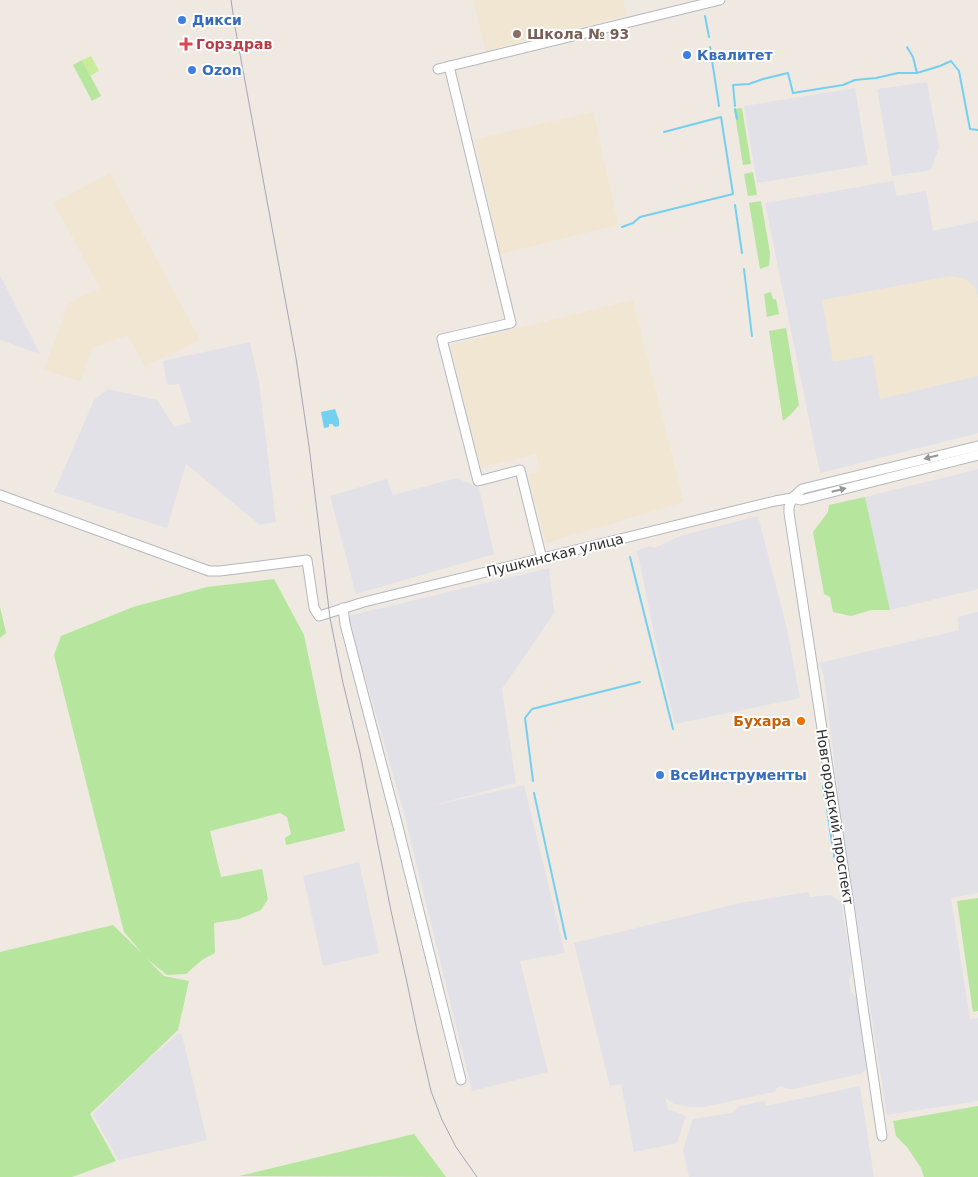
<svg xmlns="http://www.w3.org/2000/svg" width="978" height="1177" font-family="'DejaVu Sans',sans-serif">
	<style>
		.industrial { fill: #e3e1e8 }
		.education { fill: #f0e6d1 }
		.green { fill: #b6e59e }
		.pitch { fill: #c9ec9a }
		.water { fill: #75cff0 }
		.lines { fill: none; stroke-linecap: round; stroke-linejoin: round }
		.stream { stroke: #75cff0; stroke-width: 2 }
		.minor-casing { stroke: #b4b7c1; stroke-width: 11 }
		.minor { stroke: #fff; stroke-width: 9 }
		.tram { stroke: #a3a6b8; stroke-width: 1 }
		.oneway { fill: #969696 }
		.shop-dot { fill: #3f7fe0; stroke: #fff; stroke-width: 2 }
		.education-dot { fill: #8d6e63; stroke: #fff; stroke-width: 2 }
		.health-dot { fill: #e0444e; stroke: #fff; stroke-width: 2 }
		.food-dot { fill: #e8710a; stroke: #fff; stroke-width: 2 }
		.labels { text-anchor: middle; stroke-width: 4; stroke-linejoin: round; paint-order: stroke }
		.shop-label { font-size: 14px; font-weight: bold; fill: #366cbe; stroke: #fff; text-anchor: start }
		.education-label { font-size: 14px; font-weight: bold; fill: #785e54; stroke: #fff; text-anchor: start }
		.health-label { font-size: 14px; font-weight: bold; fill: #be3a42; stroke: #fff; text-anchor: start }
		.street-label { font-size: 14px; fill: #2e2e2e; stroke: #fff }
		.food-label { font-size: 14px; font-weight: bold; fill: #c56008; stroke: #fff; text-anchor: end }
	</style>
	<rect width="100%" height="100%" fill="#efe9e1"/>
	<g class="industrial">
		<path d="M927,82L939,147L931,170L892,176L877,89Z"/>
		<path d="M855,88L868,165L757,183L744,106Z"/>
		<path d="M893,181L897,196L926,191L933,231L978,221V433L820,473L765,203Z"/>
		<path d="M0,275L40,354L0,340Z"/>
		<path d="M250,342L259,382L276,522L260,525L186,464L167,528L54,492L94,400L108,389L157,400L174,427L191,422L179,384L167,385L163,361Z"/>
		<path d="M978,469V589L890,610L865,497Z"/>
		<path d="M457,478L479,488L494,554L356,594L330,496L387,479L393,495Z"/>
		<path d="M758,516L787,629L800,698L675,724L659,658L639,559L636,551L650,546L655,548L682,535Z"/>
		<path d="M549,568L554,613L502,689L516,783L427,807L524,785L565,953L520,961L548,1072L472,1091L404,813L348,616Z"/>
		<path d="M978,612V893L951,898L970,1019L978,1018V1101L887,1115L841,820L824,676L819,663L959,630L958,617Z"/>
		<path d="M359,862L379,953L323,966L303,876Z"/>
		<path d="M808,892L810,897L831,895L841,902L852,971L849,980L851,993L857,997L868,1068L860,1074L793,1089H789L779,1086L774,1092L704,1107H691L674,1104L665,1097L668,1109L686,1116L677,1143L634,1152L621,1084L610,1086L574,943L740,903Z"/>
		<path d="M179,1033L182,1035L207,1140L119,1160L117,1158L93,1114L140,1067Z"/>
		<path d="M860,1086L874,1177H689L683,1150L693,1119L732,1113L739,1106L764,1101L766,1106Z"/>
	</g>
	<g class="education">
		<path d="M473,0H623L627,15L486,51Z"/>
		<path d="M593,112L618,225L500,254L475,139Z"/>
		<path d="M110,173L200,340L145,366L128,335L93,347L80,381L44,370L69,303L100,288L54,203Z"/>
		<path d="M950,276L966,279L976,288L978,299V376L880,399L872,355L833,362L822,300Z"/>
		<path d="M633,300L684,502L546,543L528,474L540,471L536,454L481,468L450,345Z"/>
	</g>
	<g class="green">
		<path d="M82,60L101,96L92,101L73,65Z"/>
		<path d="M742,108L751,164L743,165L734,109Z"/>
		<path d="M753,172L757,195L748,196L744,174Z"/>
		<path d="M761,201L770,253L769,266L760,269L749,203Z"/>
		<path d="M771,292L773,299H776L779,314L767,317L764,294Z"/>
		<path d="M786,328L799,405L791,414L783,421L769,331Z"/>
		<path d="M865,497L890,610H871L851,616L833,612L830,597L824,594L813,532L828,512L829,505Z"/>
		<path d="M274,579L304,635L345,831L286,845L285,838L291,834L287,817L280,813L210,831L221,877L262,869L268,899L261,910L239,919L214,923L215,953L202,960L186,974L167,975L146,958L164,976L189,981L178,1030L90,1114L116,1161L72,1177H0V952L113,925L143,954L124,932L54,655L61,636L133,607L207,587Z"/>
		<path d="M0,607L6,633L0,638Z"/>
		<path d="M978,898V1011L973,1012L957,901Z"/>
		<path d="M978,1106V1177H924L921,1168L907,1147L896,1136L893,1121Z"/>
		<path d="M414,1134L446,1177L239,1176Z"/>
	</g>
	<path class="pitch" d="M91,56L99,71L90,76L82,60Z"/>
	<path class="water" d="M335,409L339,420V426L335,427L332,424H329V427L324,428L321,412Z"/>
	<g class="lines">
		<g class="stream">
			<path d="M705,16L709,37"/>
			<path d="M710,47L719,106"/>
			<path d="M907,47L913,57L917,73"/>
			<path d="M735,106L733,85L749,84L763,79L788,73L793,93L843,85L855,80L876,78L898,73H917L940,66L951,61L959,71L970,129L978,130"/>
			<path d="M735,109L737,119"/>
			<path d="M735,205L742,253"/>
			<path d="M622,227L633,223L640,217L733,194L721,117L664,132"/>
			<path d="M744,269L752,336"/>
			<path d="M630,557L673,729"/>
			<path d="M533,781L525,718L532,709L640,682"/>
			<path d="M823,786L825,799"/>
			<path d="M534,793L566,939"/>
			<path d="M827,809L832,843"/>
			<path d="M834,853V857"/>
		</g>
		<defs>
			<g id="minor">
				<path d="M449,66L511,323L442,339L478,481L520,470L542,559"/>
				<path d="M438,69L720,0"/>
				<path d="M0,495L209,571H220L307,560L314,608L319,616L364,602L775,501L792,498L801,500L978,455"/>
				<path d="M792,498L789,507V513L849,905L864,1014L882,1136"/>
				<path d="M792,498L802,489L978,446"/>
				<path d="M343,608L345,624L397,823L461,1080"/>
			</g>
		</defs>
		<use href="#minor" class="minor-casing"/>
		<use href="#minor" class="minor"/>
		<path class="tram" d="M231,0L235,27L296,358L309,446L330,618L343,683L360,753L391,911L406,978L418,1035L431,1091L442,1120L456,1147L477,1177"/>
	</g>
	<defs><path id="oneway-solid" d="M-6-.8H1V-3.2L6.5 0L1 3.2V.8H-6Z" transform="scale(1.25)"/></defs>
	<g class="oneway">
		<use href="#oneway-solid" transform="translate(931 457) rotate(166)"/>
		<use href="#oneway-solid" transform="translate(839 490) rotate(-14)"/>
	</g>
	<g class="shop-dot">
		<circle cx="182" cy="20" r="5"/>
		<circle cx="687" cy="55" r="5"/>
		<circle cx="192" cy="70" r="5"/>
		<circle cx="660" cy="775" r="5"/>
	</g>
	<circle class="education-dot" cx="517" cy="34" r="5"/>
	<path class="health-dot" d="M183.5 36.5h5v5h5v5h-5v5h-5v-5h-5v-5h5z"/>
	<circle class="food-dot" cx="801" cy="721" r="5"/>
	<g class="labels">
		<g class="shop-label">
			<text x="192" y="25">Дикси</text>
			<text x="697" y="60">Квалитет</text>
			<text x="202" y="75">Ozon</text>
			<text x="670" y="780">ВсеИнструменты</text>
		</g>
		<g class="education-label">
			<text x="527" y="39">Школа № 93</text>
		</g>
		<g class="health-label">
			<text x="196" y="49">Горздрав</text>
		</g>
		<g class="street-label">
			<text transform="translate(555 555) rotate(-14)" y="5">Пушкинская улица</text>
			<text transform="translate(835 817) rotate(81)" y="5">Новгородский проспект</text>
		</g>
		<g class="food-label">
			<text x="791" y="726">Бухара</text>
		</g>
	</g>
</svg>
